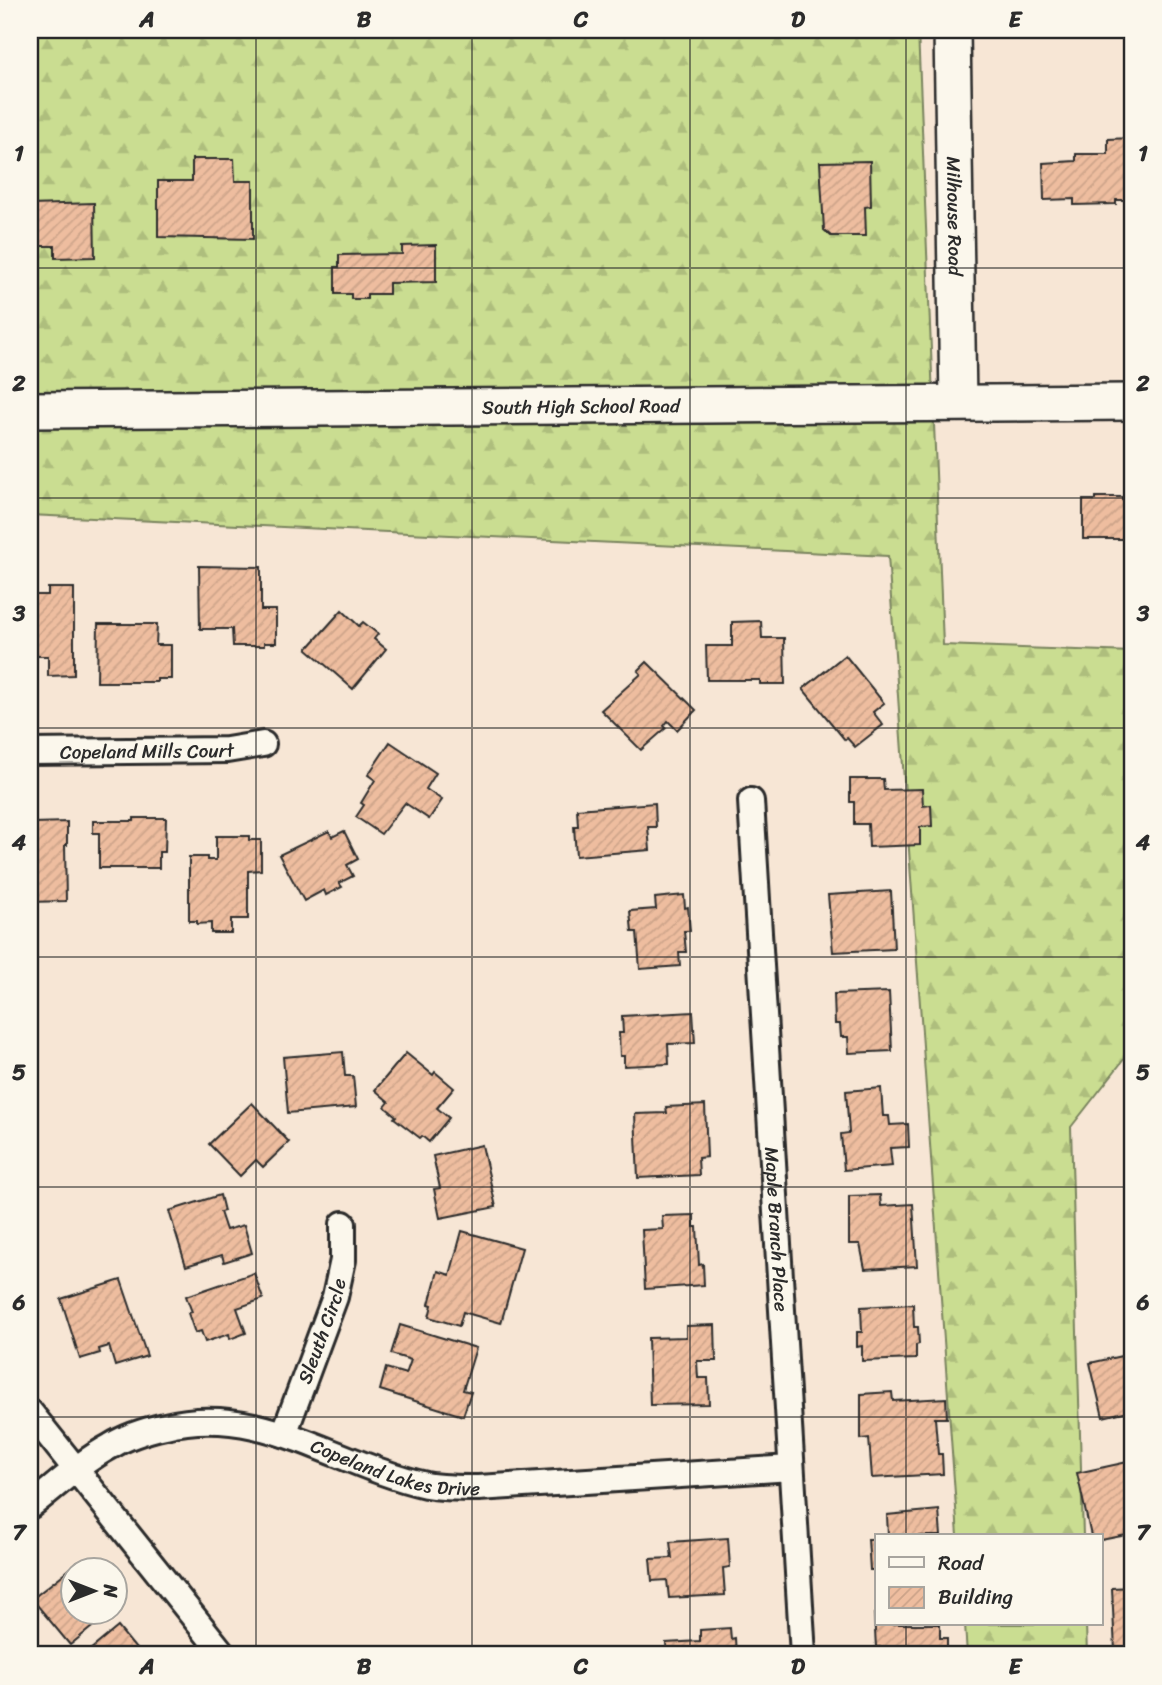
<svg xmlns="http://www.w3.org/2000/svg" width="1162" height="1685" font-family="Sriracha,sans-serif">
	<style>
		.forest { fill: url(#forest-firs); stroke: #7a845e; stroke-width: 2 }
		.building { fill: url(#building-hatch); stroke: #2b2b2b; stroke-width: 2 }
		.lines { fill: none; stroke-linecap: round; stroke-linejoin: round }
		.street-casing { stroke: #2b2b2b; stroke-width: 30 }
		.secondary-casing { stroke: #2b2b2b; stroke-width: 40 }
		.street { stroke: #fbf7ec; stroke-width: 24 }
		.secondary { stroke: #fbf7ec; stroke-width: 35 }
		.grid { fill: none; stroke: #2b2b2b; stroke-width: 2; stroke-opacity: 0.55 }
		.labels { text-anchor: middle; stroke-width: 6; stroke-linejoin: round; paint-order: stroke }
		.street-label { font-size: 19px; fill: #2b2b2b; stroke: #fbf7ec }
		.neatline { fill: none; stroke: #2b2b2b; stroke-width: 2.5 }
		.grid-label { font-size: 23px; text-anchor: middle; font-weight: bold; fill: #2b2b2b }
	</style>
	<defs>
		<pattern id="forest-firs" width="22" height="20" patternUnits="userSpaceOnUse" patternTransform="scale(1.75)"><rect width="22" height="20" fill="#cadd91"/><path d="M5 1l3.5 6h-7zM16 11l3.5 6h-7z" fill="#aebe7d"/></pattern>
		<pattern id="building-hatch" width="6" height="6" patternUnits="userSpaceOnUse" patternTransform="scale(1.75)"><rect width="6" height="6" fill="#eebd9f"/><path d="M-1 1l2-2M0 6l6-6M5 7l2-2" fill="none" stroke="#cca389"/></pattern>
	</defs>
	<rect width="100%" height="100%" fill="#f7e6d5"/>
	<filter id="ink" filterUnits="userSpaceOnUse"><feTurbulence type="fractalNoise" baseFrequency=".0143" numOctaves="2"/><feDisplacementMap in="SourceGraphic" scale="14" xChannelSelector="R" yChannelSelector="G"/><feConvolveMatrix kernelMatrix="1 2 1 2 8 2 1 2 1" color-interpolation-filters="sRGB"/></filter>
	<g filter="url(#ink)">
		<g class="forest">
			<path d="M30,30H918L943,645L1132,652V1049L1071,1127L1083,1536H958L888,556L30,515Z"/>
			<path d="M965,1624H1086L1087,1655H967Z"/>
		</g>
		<g class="building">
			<path d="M1132,138V200H1116V204L1074,205V199L1044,200L1043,163L1076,161V154H1108V139Z"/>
			<path d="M192,159H234L235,181H253V239L158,237V181H192Z"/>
			<path d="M870,161L871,206L865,207L866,236H831L824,230L820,162Z"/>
			<path d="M94,203L95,257L55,258V246H30V205Z"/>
			<path d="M436,245V282L389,283V294H367V299H351V294H335V267H339V255L402,254V246Z"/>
			<path d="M1096,497H1122V500H1132V539H1083V500H1096Z"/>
			<path d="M199,566L261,567V610H276V643H264V646H233L232,629H200Z"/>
			<path d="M48,588H74V675L48,676V656H36V684H30V595H48Z"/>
			<path d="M342,610L359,626L363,622L378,634L374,639L386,649L353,689L307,649Z"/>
			<path d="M761,621L762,638H784L785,684H760V680H707L706,646H732V622Z"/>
			<path d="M98,624H157L156,645H171V679H157V682H97Z"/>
			<path d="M845,655L884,703L873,712L883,725L855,747L847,738L845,740L803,689Z"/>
			<path d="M647,662L696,710L677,730L668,721L664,726L666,728L641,750L601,710L641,674L638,671Z"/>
			<path d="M390,742L436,773L426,789L442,800L429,819L405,803L381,834L356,817L364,805L361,803L375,780L368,775Z"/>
			<path d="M850,779H883L884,790L922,789L923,806L931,805L932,826L920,827V845L869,847L868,824H854V802H850Z"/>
			<path d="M655,803L656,827H648L650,850L576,856L574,826H578L577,809Z"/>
			<path d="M134,818H166L165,852H159V868H99V833H93V821H134Z"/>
			<path d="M67,822V845H65L66,901L30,902V844L33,843V823Z"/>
			<path d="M329,831L332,837L344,831L358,859L347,865L353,876L339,883L342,887L326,895L324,890L304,901L279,855Z"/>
			<path d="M216,836H249V840H261V870L248,871V919H231V933H211V923L197,924V921H189V857H207V860H216Z"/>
			<path d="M891,891L894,949L833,952L828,895Z"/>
			<path d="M684,895L685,908L688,907L690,931H684L686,952H679L680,966L640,969L637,932H632L630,911L656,909L655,898Z"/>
			<path d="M889,992L892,1051L849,1053L848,1037H841L840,1024H835L834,994Z"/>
			<path d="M693,1012L695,1043L668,1044L669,1064L624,1066V1056H620L619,1033H623L622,1016Z"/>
			<path d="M343,1052L345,1076H353L356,1107L288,1113L283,1057Z"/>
			<path d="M406,1053L433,1075L435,1072L454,1088L437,1108L449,1118L429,1142L422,1136L420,1138L394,1118L396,1116L385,1107L389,1102L375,1090Z"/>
			<path d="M881,1088L883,1116H889L890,1125L908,1124L909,1147L890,1148L892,1166L844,1170L841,1134L849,1133L846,1091Z"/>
			<path d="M252,1103L289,1142L263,1167L256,1160L240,1176L209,1144Z"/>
			<path d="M705,1105L707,1157L698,1158L699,1175L638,1178L635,1114L667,1113L666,1107Z"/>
			<path d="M482,1145L496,1207L440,1218L434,1189L440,1188L433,1156Z"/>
			<path d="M220,1195L224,1211L220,1212L226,1230L244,1225L252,1253L224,1262L222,1255L186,1266L169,1211Z"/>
			<path d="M880,1195L881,1206L913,1204L917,1266L865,1269L860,1244H849V1196Z"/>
			<path d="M694,1215V1227H697L699,1265L703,1264L704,1285L645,1289L642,1230L663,1229L662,1216Z"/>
			<path d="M462,1231L522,1248L501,1323L463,1312L459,1326L429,1317L432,1305L429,1304L438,1271L450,1275Z"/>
			<path d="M254,1273L263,1299L237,1308L246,1333L230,1339L229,1334L205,1342L201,1331L195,1333L188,1313L192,1312L186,1296Z"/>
			<path d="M121,1280L147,1356L115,1366L109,1346L99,1349L100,1353L80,1359L61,1299Z"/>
			<path d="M913,1304L914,1327H918L919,1344L916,1345V1359L862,1361V1346L857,1347V1332H862L861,1307Z"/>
			<path d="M400,1325L476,1348L463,1390L471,1392L463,1416L380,1390L386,1368L406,1374L411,1360L391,1354Z"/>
			<path d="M715,1325L716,1361H697L698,1378H708L709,1404L650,1405L648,1338L686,1337V1326Z"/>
			<path d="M1126,1355L1132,1383V1410L1103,1417L1090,1363Z"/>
			<path d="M892,1392L893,1401L946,1398L947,1418H935L938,1454H942L943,1474L872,1478L869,1438L861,1439V1394Z"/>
			<path d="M1132,1461V1534L1101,1540V1536H1091L1077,1473Z"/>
			<path d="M939,1510L941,1536H888L887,1515Z"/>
			<path d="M728,1538L730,1567L723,1568L725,1595L669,1598L667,1580L652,1581L650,1559L672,1558L670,1542Z"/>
			<path d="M868,1539H877V1570H870Z"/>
			<path d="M71,1568L74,1571V1612H106L108,1614L70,1645L32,1599Z"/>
			<path d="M1132,1587V1651H1115L1112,1588Z"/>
			<path d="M874,1614H877V1624H940V1638H947V1655H881L880,1647H876Z"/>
			<path d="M118,1627L141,1655H84Z"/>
			<path d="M730,1628L731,1639L735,1638L736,1655H667L666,1643L700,1641V1630Z"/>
		</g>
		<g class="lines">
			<defs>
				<g id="street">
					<path id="s1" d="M30,752L227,750L263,744"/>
					<path id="s2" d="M751,801L803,1655"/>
					<path d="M30,1412L224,1655"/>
					<path id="s3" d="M284,1434L335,1297L343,1260V1224"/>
					<path id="s4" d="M30,1506C56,1486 81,1462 111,1446C127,1436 147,1430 165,1426C260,1402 337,1465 426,1485C443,1488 461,1488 478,1488L791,1468"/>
				</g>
				<g id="secondary">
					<path id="s5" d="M952,30L958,402"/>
					<path id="s6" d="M30,410L1132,402"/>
				</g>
			</defs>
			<use href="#street" class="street-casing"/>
			<use href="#secondary" class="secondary-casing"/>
			<use href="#street" class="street"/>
			<use href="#secondary" class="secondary"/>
		</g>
	</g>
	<path class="grid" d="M256,30V1655M472,30V1655M690,30V1655M906,30V1536M30,268H1132M30,498H1132M30,728H1132M30,957H1132M30,1187H1132M30,1417H1132M906,1624V1655"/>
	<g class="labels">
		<g class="street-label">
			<text dy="7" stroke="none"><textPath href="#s5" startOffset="186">Milhouse Road</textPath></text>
			<text dy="7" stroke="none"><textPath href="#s6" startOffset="551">South High School Road</textPath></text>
			<text dy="7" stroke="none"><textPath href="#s1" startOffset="117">Copeland Mills Court</textPath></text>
			<text dy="7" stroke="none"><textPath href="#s2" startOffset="429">Maple Branch Place</textPath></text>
			<text dy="7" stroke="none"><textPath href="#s3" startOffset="110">Sleuth Circle</textPath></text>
			<text dy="7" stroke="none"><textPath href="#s4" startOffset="397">Copeland Lakes Drive</textPath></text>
		</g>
	</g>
	<rect width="1162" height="1685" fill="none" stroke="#fbf7ec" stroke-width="77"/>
	<rect x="875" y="1534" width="228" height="91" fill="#fbf7ec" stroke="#a8a59f" stroke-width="2"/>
	<rect x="889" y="1557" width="35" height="10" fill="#fbf7ec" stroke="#a8a59f" stroke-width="2"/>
	<text x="938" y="1570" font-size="21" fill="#2b2b2b">Road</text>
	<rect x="889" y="1587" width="35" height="21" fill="url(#building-hatch)" stroke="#a8a59f" stroke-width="2"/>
	<text x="938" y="1604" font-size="21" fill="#2b2b2b">Building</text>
	<g transform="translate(94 1591) rotate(90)"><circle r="33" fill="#fbf7ec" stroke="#a8a59f" stroke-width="2"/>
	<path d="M0-5L12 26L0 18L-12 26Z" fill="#2b2b2b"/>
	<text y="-10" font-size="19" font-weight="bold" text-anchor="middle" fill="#2b2b2b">N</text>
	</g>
	<rect x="38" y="38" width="1086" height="1608" class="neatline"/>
	<g class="grid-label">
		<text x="147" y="27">A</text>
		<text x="364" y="27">B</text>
		<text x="581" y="27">C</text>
		<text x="798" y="27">D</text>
		<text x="1015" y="27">E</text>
		<text x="19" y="161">1</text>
		<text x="1143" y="161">1</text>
		<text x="19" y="391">2</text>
		<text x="1143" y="391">2</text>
		<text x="19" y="621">3</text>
		<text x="1143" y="621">3</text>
		<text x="19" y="850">4</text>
		<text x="1143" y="850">4</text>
		<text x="19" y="1080">5</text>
		<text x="1143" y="1080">5</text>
		<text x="19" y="1310">6</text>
		<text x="1143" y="1310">6</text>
		<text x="19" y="1540">7</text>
		<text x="1143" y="1540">7</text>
		<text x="147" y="1674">A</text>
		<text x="364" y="1674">B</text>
		<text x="581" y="1674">C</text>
		<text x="798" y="1674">D</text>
		<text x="1015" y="1674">E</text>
	</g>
</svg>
